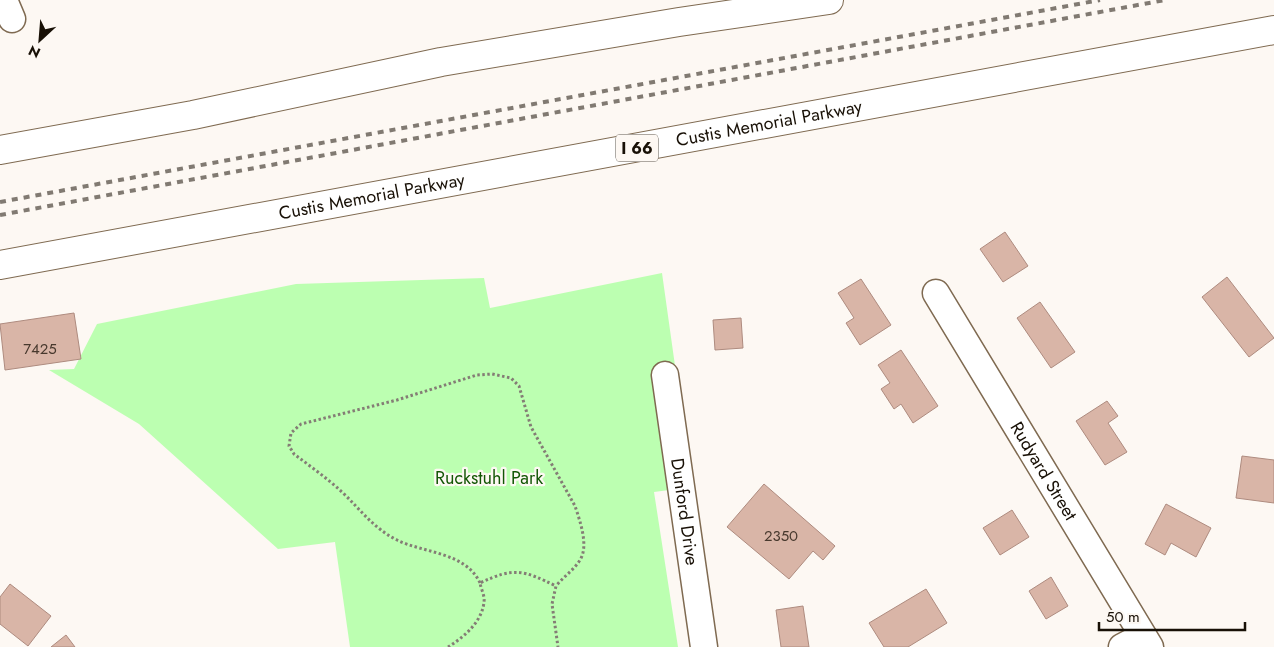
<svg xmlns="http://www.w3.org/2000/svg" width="1274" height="647" font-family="Jost,sans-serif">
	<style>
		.green { fill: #bcffb1 }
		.building { fill: #d9b5a7; stroke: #ae8b7f }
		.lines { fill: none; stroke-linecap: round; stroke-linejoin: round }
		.minor-casing { stroke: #7f6a51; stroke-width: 29 }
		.highway-casing { stroke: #7f6a51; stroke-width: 30 }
		.path { stroke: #847d75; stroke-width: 3; stroke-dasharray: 2.5 2.5; stroke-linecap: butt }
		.minor { stroke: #fff; stroke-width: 26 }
		.highway { stroke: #fff; stroke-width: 28 }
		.rail { stroke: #817a72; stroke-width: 4; stroke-dasharray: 6 6; stroke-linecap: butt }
		.labels { text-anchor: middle; stroke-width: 4.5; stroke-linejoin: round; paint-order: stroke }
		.number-label { font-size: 15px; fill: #48392e }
		.shield { fill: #fdf8f3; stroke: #5d564d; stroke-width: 1 }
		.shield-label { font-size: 16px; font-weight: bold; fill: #181006 }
		.street-label { font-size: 18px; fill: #181006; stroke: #fdf8f3 }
		.park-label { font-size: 18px; fill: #125604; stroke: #fdf8f3 }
	</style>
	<rect width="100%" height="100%" fill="#fdf8f3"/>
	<path class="green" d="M662,273L692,487L654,492L678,647H350L335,542L278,549L139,424L49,370L74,369L97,324L296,284L484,278L490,308Z"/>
	<g class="building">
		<path d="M1005,232L1028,266L1003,282L980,249Z"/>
		<path d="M1227,277L1274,338L1249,357L1202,297Z"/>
		<path d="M861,279L891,325L860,345L846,323L854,318L838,293Z"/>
		<path d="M1040,302L1075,352L1051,368L1017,318Z"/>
		<path d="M74,313L81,359L5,370L0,324Z"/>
		<path d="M741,318L743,348L715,350L713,320Z"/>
		<path d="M901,350L938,406L913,423L901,404L894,409L881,389L890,383L878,365Z"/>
		<path d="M1107,401L1118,416L1108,423L1127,452L1105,465L1076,421Z"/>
		<path d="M1242,456L1274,460V503L1236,498Z"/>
		<path d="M764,484L835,546L823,560L813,551L789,579L727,527Z"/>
		<path d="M1166,504L1211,528L1196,557L1171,543L1165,555L1145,544Z"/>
		<path d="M1012,510L1029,537L1000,555L983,528Z"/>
		<path d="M1051,577L1068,606L1046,619L1029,591Z"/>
		<path d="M10,584L51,616L28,646L0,624V597Z"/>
		<path d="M926,589L947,623L908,647H884L869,623Z"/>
		<path d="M803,606L809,647H781L776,610Z"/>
		<path d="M66,635L75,647H51Z"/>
	</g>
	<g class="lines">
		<defs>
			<g id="minor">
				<path d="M4,0L12,19"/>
				<path id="s1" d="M936,293L1150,647"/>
				<path id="s2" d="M665,375L704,647"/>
				<path d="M1122,647L1143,636"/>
			</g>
			<g id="highway">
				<path d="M0,150L193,115L441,62L679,22L829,0"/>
				<path id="s3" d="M0,265L1274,30"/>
			</g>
		</defs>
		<use href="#minor" class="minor-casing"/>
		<use href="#highway" class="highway-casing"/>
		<g class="path">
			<path d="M480,583C466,552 423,553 397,540C373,528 361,510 342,492C328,479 310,466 294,454L289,446L291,433L301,424L397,400L477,375L492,374L511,378L519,386L531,427L575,506C580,521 589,546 580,560C574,570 563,577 556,586"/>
			<path d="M448,647C464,637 482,622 484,602C485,596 481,589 480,583C514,567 523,570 556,586L552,604L558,647"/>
		</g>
		<use href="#minor" class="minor"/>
		<use href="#highway" class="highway"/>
		<g class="rail">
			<path d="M0,202L1100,0"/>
			<path d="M0,215L1165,0"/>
		</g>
	</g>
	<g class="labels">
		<g class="number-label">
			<text x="40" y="354">7425</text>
			<text x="781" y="541">2350</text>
		</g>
		<rect class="shield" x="616" y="134.5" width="42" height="27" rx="4"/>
		<g class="shield-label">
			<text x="637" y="154">I 66</text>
		</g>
		<g class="street-label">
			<text dy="6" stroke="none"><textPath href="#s3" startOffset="782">Custis Memorial Parkway</textPath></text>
			<text dy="6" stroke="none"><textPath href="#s3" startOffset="378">Custis Memorial Parkway</textPath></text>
			<text dy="6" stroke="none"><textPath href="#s1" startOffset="208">Rudyard Street</textPath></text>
			<text dy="6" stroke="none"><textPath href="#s2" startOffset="138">Dunford Drive</textPath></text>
		</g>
		<g class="park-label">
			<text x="489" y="484">Ruckstuhl Park</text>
		</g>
	</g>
	<g transform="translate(40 40) rotate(206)" stroke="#fdf8f3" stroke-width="4" paint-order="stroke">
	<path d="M0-4L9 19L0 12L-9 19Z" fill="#181006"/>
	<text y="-8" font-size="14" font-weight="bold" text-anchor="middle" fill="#181006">N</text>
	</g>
	<path d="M1099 622v8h146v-8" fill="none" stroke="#181006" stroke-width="2.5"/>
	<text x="1106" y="622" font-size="15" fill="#181006" stroke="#fdf8f3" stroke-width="4" paint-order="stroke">50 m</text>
</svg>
